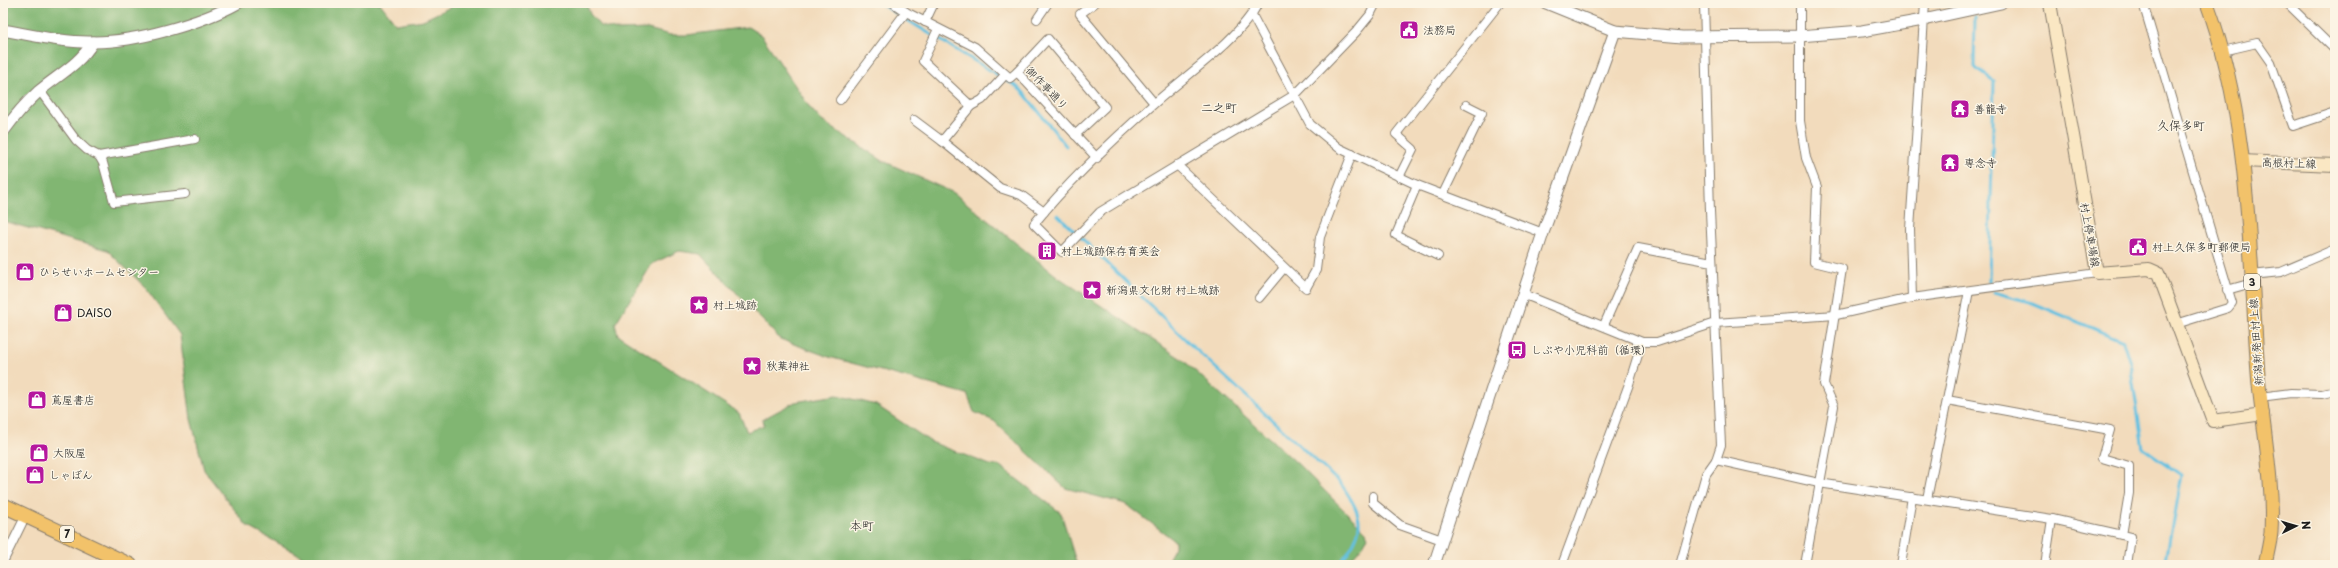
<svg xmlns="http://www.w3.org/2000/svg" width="2338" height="568" font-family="'Playpen Sans','Klee One',sans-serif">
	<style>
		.forest { fill: #81b672; stroke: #4e6947 }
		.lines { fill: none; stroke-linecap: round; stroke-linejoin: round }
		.stream { stroke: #63c1e1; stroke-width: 3 }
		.minor-casing { stroke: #877c6c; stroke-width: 10 }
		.tertiary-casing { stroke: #877c6c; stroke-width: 13 }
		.secondary-casing { stroke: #877c6c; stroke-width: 14 }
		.primary-casing { stroke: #877c6c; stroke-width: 15 }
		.trunk-casing { stroke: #877c6c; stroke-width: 16 }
		.minor { stroke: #fff; stroke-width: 8 }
		.tertiary { stroke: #fff; stroke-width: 11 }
		.secondary { stroke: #fae7c3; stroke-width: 12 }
		.primary { stroke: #f2c26a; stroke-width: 13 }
		.trunk { stroke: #f2c26a; stroke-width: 14 }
		.labels { text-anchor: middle; stroke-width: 3; stroke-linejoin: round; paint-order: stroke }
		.shield { fill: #fcf5e5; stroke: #5f5d58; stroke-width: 1 }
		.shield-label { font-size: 10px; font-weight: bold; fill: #1c1c1c }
		.poi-label { font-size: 11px; fill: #1c1c1c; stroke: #fcf5e5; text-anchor: start }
		.street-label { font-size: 11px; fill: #1c1c1c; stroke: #fcf5e5 }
		.neighbourhood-label { font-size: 12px; fill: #1c1c1c; stroke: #fcf5e5 }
	</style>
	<rect width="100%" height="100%" fill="#fcf5e5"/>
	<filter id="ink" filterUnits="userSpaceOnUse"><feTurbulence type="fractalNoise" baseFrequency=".025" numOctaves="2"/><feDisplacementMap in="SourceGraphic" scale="8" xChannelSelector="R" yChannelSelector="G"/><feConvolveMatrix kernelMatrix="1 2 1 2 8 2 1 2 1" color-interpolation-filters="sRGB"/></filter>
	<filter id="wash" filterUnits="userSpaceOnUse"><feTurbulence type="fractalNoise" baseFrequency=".012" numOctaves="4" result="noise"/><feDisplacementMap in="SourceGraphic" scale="16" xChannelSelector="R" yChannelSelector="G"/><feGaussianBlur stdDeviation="0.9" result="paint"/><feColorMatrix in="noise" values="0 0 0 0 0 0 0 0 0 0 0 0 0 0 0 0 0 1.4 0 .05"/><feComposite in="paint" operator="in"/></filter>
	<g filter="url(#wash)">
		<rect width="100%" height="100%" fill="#f2dbbc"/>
		<path class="forest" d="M3,3H380L396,24L423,20L459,3H586L590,14L600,26L618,30L648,29L670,35H687L748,27L762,36L810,108L822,121L883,161L954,193L1058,277L1183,360L1299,465L1366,532L1368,537L1361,548L1345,565H1165L1175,547V541L1126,504L1065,488L994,421L974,412L967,394L829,357L780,339L700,254L679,251L652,264L615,324L618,335L739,413L747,432L764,425L763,419L795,402L837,395L876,405L931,442L990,465L1000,466L1061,513L1077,565H318L247,526L204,470L191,419L180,335L145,287L107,250L3,221Z"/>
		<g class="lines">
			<g class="stream">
				<path d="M879,3L1016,86L1023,92L1066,146"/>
				<path d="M1975,17L1974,67L1994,81L1989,282"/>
				<path d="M1058,215L1190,344L1341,484C1366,520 1365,530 1339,565"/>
				<path d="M1994,292L2033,303L2123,341L2130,363L2143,448L2181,475L2165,565"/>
			</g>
		</g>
	</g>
	<g filter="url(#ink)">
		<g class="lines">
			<defs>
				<g id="minor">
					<path d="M893,3L906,12L975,47L1010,78L1017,72L1097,158"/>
					<path d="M1095,3L1080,14L1154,103"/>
					<path d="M1258,3C1242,37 1185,76 1156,102C1116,137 1067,183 1034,224L1062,252L1100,212L1296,94L1356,32L1370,15L1376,3"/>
					<path d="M1800,3V121L1806,158L1817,187L1814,262L1842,269L1824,384L1834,406L1805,565"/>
					<path d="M2143,3L2232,303L2228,308L2176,324"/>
					<path d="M2287,3L2335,50"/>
					<path d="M1252,15L1310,124L1339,148L1417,185L1543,233"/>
					<path d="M1037,19L1048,3"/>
					<path d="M925,22L934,3"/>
					<path d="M938,29L923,61L971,106L942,141L1000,188L1021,195L1044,212"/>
					<path d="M2223,51L2257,43L2271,63L2293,126L2335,112"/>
					<path d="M1017,72L1048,39L1105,107L1075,135"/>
					<path d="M40,91L76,140L87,150L99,156L103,163L114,202L185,194"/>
					<path d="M840,100L906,12"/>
					<path d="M971,106L982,100L1005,75"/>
					<path d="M914,120L942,141"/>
					<path d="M99,156L195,139"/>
					<path d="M1177,165L1306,288L1316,270L1320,237L1352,154"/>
					<path d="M1399,177L1413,149L1396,134L1500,3"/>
					<path d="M1417,185L1396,235L1438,256"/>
					<path d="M1443,194L1482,113L1466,105"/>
					<path d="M2251,275L2281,272L2335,249"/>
					<path d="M2227,290L2252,283"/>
					<path d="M1523,294L1642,342H1657L1715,323L1836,315L1912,298L2097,273"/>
					<path d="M1259,298L1284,268"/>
					<path d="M1912,298L1910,229L1925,3"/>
					<path d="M1604,325L1638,248L1712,262"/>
					<path d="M2260,397L2291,393L2322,394L2335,391"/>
					<path d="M1947,400L2110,430L2102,458L2129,466V493L2122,535"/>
					<path d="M1716,460L1819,483L2052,519L2131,537L2127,565"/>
					<path d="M1373,496V503L1400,525L1442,540"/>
					<path d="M1927,499L1969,291"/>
					<path d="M3,562L26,515"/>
					<path d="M1562,565L1629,384L1642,342"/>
					<path d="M1680,565L1706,474L1716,460L1721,445L1710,211L1704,3"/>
					<path d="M1901,565L1912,497"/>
					<path d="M2045,565L2052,519"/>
				</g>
				<g id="tertiary">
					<path d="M1546,3L1615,31L1682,37L1799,36L1862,31L1923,20L2001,3"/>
					<path d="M3,30C32,35 64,43 94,42C136,42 202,23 238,3"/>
					<path d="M3,132C14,117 25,104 38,92C58,75 79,65 93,42"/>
					<path d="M1434,565L1543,233L1615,31"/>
				</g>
				<g id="secondary">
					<path d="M2050,3L2097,273L2149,269L2158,273L2213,421L2263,414"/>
					<path d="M2242,161L2335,165"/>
				</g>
				<path id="primary" d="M2207,3C2250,120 2249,249 2258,373C2262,425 2274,479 2271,532C2270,543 2267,554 2265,565"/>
				<path id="trunk" d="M3,505L130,565"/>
			</defs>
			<use href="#minor" class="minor-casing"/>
			<use href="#tertiary" class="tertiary-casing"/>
			<use href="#secondary" class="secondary-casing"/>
			<use href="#primary" class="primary-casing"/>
			<use href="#trunk" class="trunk-casing"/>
			<use href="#minor" class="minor"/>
			<use href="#tertiary" class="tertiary"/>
			<use href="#secondary" class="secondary"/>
			<use href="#primary" class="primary"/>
			<use href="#trunk" class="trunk"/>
		</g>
	</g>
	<defs>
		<symbol id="civic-square" viewBox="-11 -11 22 22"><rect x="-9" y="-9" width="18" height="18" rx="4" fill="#b5179e" stroke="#fcf5e5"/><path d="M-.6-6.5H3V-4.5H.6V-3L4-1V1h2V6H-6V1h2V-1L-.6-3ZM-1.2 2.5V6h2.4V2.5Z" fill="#fff"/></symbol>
		<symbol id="temple-square" viewBox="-11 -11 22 22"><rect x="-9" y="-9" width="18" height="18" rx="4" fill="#b5179e" stroke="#fcf5e5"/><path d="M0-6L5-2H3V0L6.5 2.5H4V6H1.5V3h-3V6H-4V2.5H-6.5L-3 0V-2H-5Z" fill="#fff"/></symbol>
		<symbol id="building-square" viewBox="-11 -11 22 22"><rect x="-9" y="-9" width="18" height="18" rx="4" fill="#b5179e" stroke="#fcf5e5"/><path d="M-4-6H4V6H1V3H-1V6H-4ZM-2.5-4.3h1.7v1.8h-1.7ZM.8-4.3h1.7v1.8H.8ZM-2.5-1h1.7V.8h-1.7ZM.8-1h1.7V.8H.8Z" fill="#fff"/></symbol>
		<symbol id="shop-square" viewBox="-11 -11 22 22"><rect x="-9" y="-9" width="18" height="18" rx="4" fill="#b5179e" stroke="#fcf5e5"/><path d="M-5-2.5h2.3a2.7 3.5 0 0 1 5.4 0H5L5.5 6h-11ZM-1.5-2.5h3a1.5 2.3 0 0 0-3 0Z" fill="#fff"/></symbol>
		<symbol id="sight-square" viewBox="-11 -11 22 22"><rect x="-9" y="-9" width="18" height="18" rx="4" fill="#b5179e" stroke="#fcf5e5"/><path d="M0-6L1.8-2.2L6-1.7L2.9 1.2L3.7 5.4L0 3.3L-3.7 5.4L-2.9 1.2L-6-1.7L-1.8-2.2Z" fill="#fff"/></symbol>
		<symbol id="bus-square" viewBox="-11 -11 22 22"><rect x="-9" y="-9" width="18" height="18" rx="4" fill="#b5179e" stroke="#fcf5e5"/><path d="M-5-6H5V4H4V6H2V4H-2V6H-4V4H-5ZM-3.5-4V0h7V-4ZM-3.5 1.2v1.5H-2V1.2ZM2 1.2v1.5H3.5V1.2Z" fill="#fff"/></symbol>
	</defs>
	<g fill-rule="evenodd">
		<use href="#civic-square" x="1398" y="19" width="22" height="22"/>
		<use href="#temple-square" x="1949" y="98" width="22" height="22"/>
		<use href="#temple-square" x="1939" y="152" width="22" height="22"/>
		<use href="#civic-square" x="2127" y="236" width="22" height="22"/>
		<use href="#building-square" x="1036" y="240" width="22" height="22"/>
		<use href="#shop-square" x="14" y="261" width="22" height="22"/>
		<use href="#sight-square" x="1081" y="279" width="22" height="22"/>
		<use href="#sight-square" x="688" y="294" width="22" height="22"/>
		<use href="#shop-square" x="52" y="302" width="22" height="22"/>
		<use href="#bus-square" x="1506" y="339" width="22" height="22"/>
		<use href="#sight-square" x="741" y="355" width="22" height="22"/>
		<use href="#shop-square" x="26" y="389" width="22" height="22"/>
		<use href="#shop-square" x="28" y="442" width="22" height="22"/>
		<use href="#shop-square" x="24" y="464" width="22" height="22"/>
	</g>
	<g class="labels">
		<g class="shield">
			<rect x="2244" y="274" width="16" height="16" rx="3"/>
			<rect x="60" y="526" width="14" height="16" rx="3"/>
		</g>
		<g class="shield-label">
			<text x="2252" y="286">3</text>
			<text x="67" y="538">7</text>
		</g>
		<g class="poi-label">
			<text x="1423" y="34">法務局</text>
			<text x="1974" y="113">善龍寺</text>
			<text x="1964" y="167">専念寺</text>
			<text x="2152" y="251">村上久保多町郵便局</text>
			<text x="1061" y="255">村上城跡保存育英会</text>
			<text x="39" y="276">ひらせいホームセンター</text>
			<text x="1106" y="294">新潟県文化財 村上城跡</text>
			<text x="713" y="309">村上城跡</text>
			<text x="77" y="317">DAISO</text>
			<text x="1531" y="354">しぶや小児科前（循環）</text>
			<text x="766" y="370">秋葉神社</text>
			<text x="51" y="404">蔦屋書店</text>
			<text x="53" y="457">大阪屋</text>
			<text x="49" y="479">しゃぼん</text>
		</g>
		<g class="street-label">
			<text transform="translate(1047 88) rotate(46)" y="4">御作事通り</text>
			<text transform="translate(2289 163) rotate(2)" y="4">高根村上線</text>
			<text transform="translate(2090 235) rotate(80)" y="4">村上停車場線</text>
			<text transform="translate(2256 342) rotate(-94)" y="4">新潟新発田村上線</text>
		</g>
		<g class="neighbourhood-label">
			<text x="1219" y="112">二之町</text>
			<text x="2181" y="130">久保多町</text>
			<text x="862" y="530">本町</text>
		</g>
	</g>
	<rect width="2338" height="568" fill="none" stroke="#fcf5e5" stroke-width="16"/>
	<g transform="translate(2296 526) rotate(85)" stroke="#fcf5e5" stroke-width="3" paint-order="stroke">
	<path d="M0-3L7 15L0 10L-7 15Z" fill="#1c1c1c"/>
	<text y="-6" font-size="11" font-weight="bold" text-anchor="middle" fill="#1c1c1c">N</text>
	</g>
</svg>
